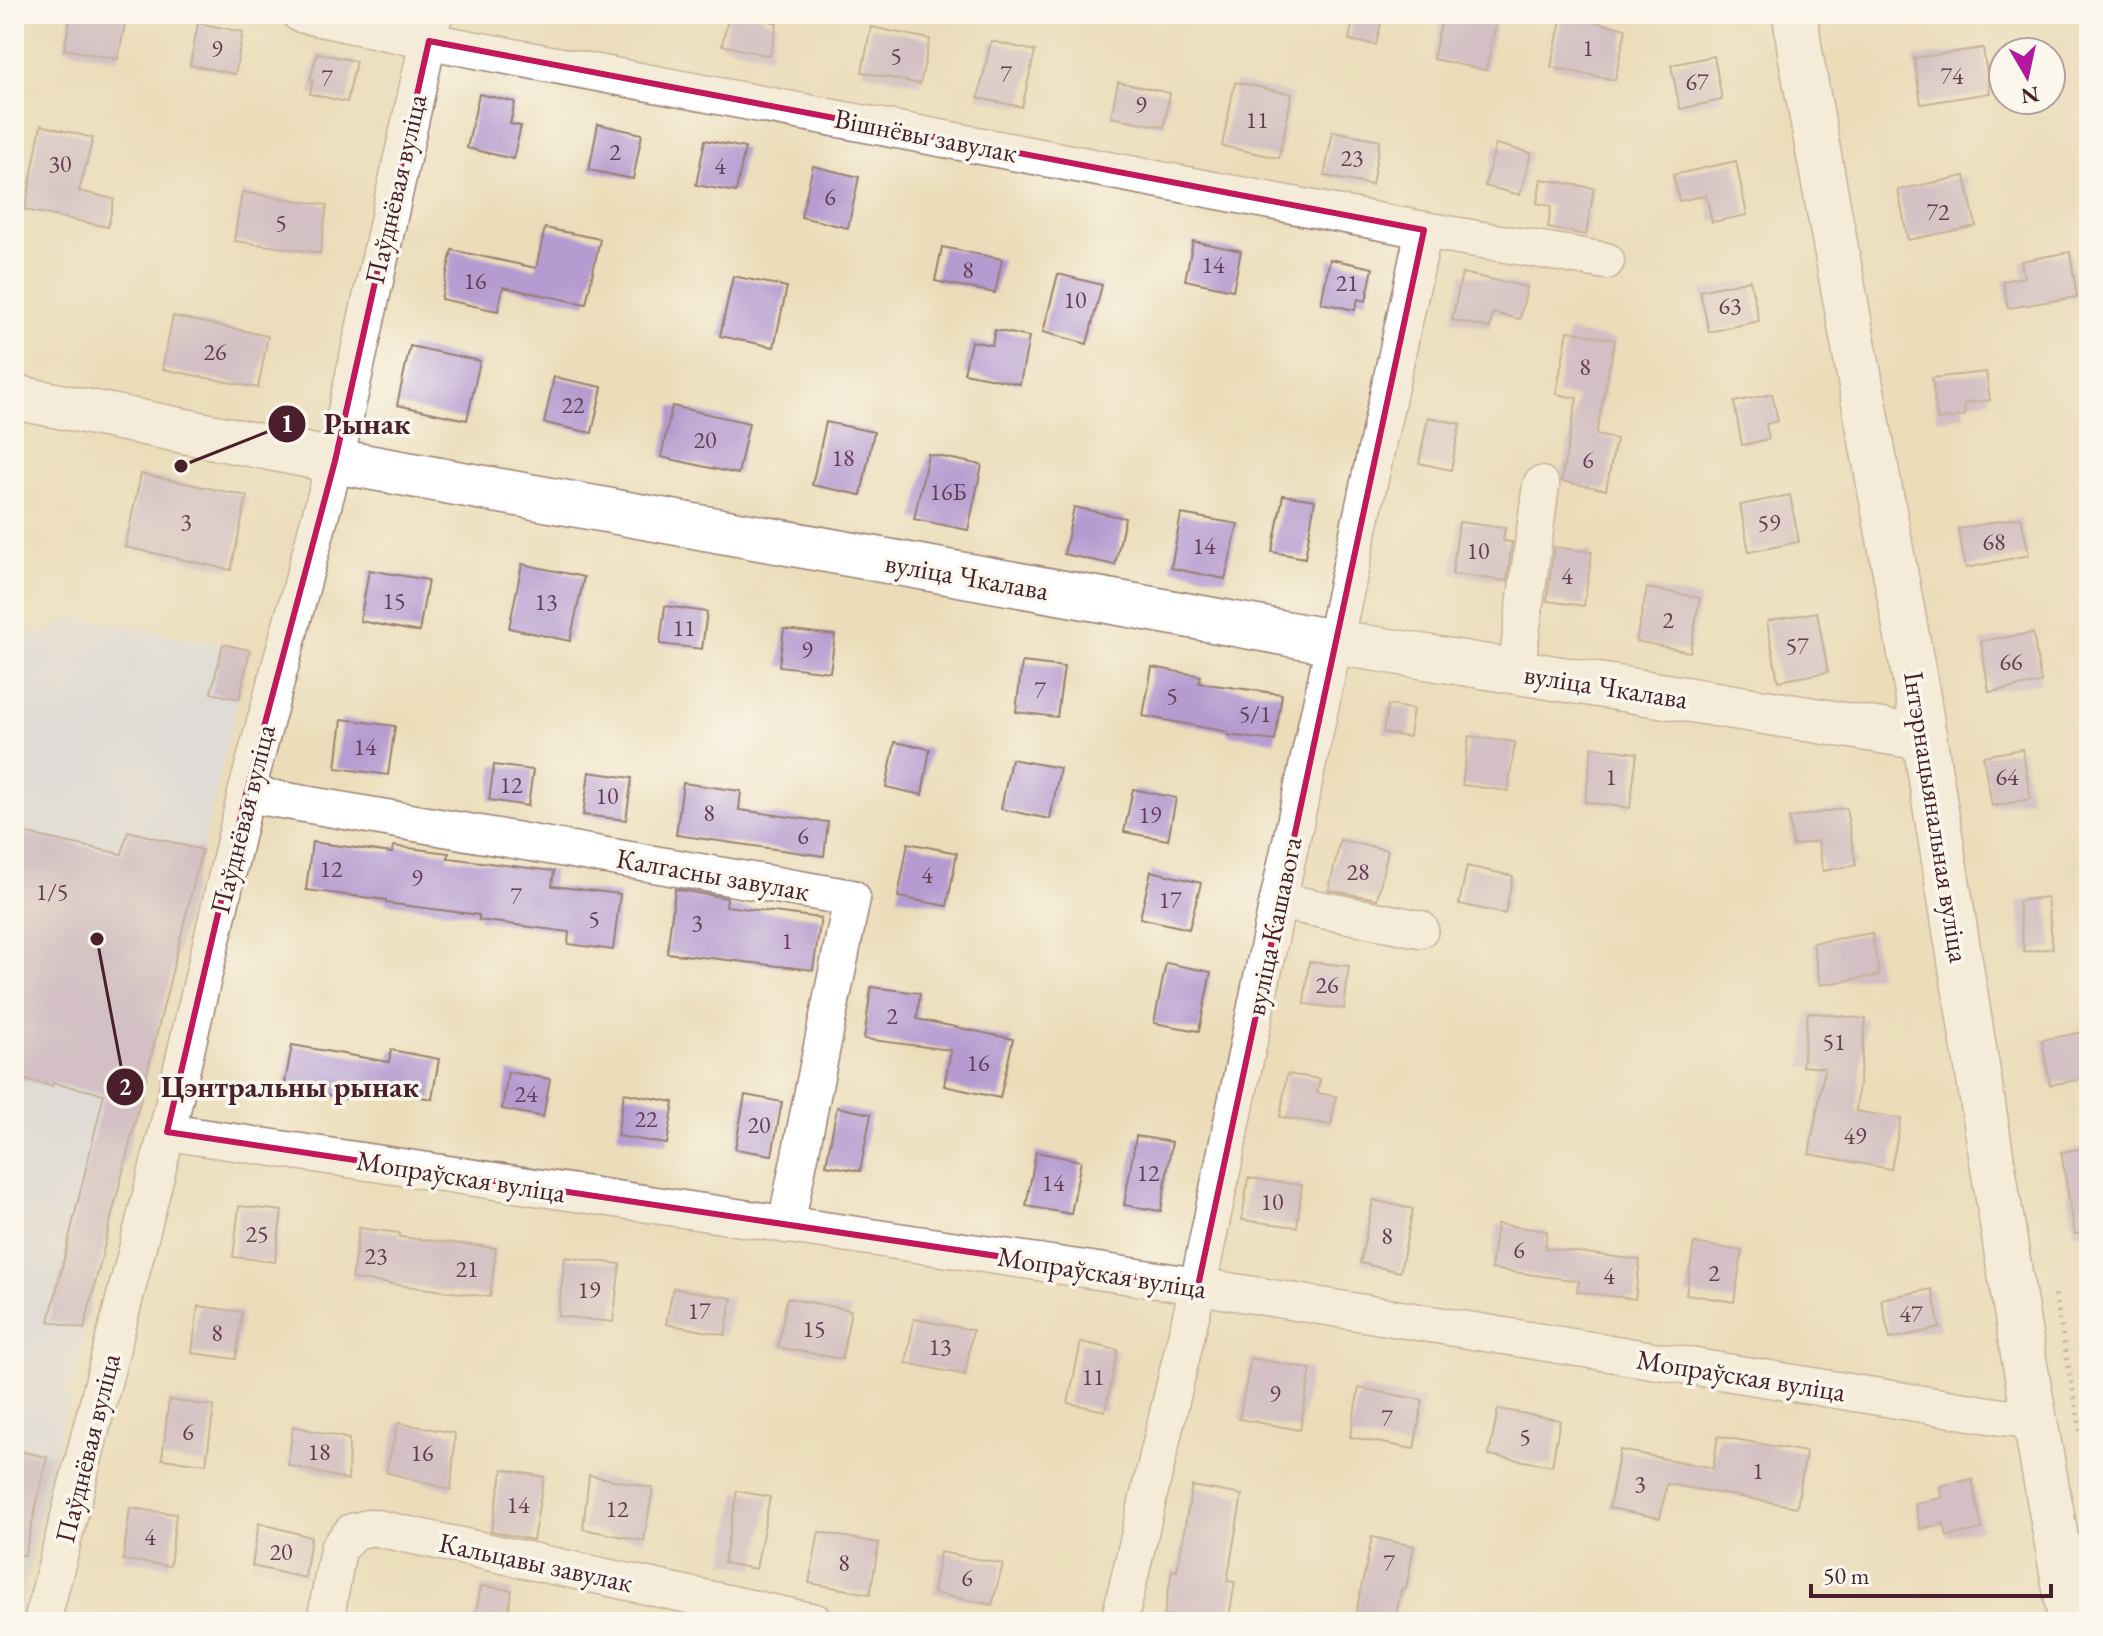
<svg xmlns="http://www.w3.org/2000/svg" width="2103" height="1636" font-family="'EB Garamond',serif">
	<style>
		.built { fill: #d0daf9 }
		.industrial { fill: #bac4de }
		.building { fill: #b59bd0 }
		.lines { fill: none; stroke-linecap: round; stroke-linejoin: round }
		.minor-casing { stroke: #9a7e72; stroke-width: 39 }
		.major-casing { stroke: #9a7e72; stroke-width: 47 }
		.path { stroke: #9a7e72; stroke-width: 5; stroke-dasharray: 2 6; stroke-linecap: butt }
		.minor { stroke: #fff; stroke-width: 36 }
		.major { stroke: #fff; stroke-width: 44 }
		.marked { fill: none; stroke: #c2185b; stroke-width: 6; stroke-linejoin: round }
		.labels { text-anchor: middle; stroke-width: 7; stroke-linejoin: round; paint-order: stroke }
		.number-label { font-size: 24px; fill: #653e54 }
		.street-label { font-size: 28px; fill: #4a1f2b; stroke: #fbf7ec }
		.leader { fill: none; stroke: #4a1f2b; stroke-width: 3 }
		.callout-dot { fill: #4a1f2b; stroke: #fbf7ec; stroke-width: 3 }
		.mark-label { font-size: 24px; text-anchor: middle; font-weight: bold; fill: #fff }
		.callout-label { font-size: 30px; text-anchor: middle; font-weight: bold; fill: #4a1f2b; stroke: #fbf7ec; stroke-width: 7; stroke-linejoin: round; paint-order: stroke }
	</style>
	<rect width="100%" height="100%" fill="#fbf7ec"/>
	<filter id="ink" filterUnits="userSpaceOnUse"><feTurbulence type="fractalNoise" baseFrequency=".0125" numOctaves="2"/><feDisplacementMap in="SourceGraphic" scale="16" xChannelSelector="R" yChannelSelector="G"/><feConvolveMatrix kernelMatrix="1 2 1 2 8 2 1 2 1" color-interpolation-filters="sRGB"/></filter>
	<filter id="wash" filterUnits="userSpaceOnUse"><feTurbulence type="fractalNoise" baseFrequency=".006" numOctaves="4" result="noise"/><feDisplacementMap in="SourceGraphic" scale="32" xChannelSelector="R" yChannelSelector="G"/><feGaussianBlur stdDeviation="1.8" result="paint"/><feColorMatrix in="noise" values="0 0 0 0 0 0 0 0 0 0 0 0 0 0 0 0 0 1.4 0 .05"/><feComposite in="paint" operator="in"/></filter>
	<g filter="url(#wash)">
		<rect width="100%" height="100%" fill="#ebddb9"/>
		<path class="built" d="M74,616L250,650L55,1453L14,1444V628L45,635Z"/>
		<path class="industrial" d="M14,1444L55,1453L17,1622H14Z"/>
		<g id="blocks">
			<g class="building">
				<path d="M71,14H127L118,59L64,49Z"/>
				<path d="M729,14H763L762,19L777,23L770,56L722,45Z"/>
				<path d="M1354,14H1383L1376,45L1349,40Z"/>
				<path d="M1443,14L1496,24L1486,70L1433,59Z"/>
				<path d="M1562,15L1626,29L1615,80L1551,67Z"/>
				<path d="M198,23L243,32L235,74L190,65Z"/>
				<path d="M871,27L930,39L920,84L862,72Z"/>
				<path d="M991,41L1035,51L1022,107L978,98Z"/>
				<path d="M1983,48L1990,93L1921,104L1914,58Z"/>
				<path d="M317,53L356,61L347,102L310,94L313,80H310Z"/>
				<path d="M1714,56L1722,100L1680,109L1671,65Z"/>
				<path d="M1118,82L1170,93L1164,127L1111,117Z"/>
				<path d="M1235,82L1292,94L1279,158L1222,146Z"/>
				<path d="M479,94L515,102L510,124L521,126L513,159L467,148Z"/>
				<path d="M598,124L642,134L633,179L589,170Z"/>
				<path d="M41,125L93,138L79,191L114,199L108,227L25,210Z"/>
				<path d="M1333,131L1380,140L1372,185L1324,176Z"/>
				<path d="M705,140L745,148L736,192L696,185Z"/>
				<path d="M1496,144L1531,153L1520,195L1485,186Z"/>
				<path d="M1736,161L1747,215L1712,222L1706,195L1679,201L1673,175Z"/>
				<path d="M813,166L859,177L848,228L801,217Z"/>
				<path d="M1965,176L1976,226L1908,240L1898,190Z"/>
				<path d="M1541,179L1594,188L1586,235L1548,228L1551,206L1537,203Z"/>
				<path d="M242,192L327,205L320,253L234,241Z"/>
				<path d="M545,228L600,239L586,304L503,287L498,311L441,299L452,250L536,268Z"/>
				<path d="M1193,241L1241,251L1233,290L1185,280Z"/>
				<path d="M942,247L1002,259L995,293L935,281Z"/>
				<path d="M2070,252L2077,297L2008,308L2003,281L2024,277L2021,261Z"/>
				<path d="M1330,259L1373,268L1366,301L1358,299L1355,310L1321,303Z"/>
				<path d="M1462,273L1527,287L1520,319L1493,313L1490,328L1452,320Z"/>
				<path d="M1058,274L1102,285L1087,344L1043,332Z"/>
				<path d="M733,276L787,287L774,347L720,336Z"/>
				<path d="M1750,280L1759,321L1709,332L1700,291Z"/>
				<path d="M173,316L268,336L258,388L162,369Z"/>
				<path d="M995,330L1029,337L1020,384L964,373L971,341L992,345Z"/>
				<path d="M1568,331L1615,340L1596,435L1616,439L1606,490L1561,481L1577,398L1556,394Z"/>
				<path d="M410,346L480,361L467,420L397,405Z"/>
				<path d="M1986,372L1990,400L1964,403L1965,416L1937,420L1932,378Z"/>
				<path d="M554,377L602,387L592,433L544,423Z"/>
				<path d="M1772,394L1778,421L1766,424L1769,439L1742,445L1734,402Z"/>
				<path d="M672,406L749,423L738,474L661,457Z"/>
				<path d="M1428,417L1460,424L1451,470L1419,463Z"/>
				<path d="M826,422L874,432L861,495L812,485Z"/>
				<path d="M928,454L982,465L968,530L914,519Z"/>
				<path d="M141,474L247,496L231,570L125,547Z"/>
				<path d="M1283,495L1315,500L1305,558L1272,552Z"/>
				<path d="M1790,495L1799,542L1749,552L1740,505Z"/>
				<path d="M1074,507L1125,518L1115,565L1064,554Z"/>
				<path d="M1181,514L1238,524L1225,579L1171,568Z"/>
				<path d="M2021,517L2029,555L1966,568L1958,529Z"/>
				<path d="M1459,522L1505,528L1503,541L1512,542L1507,581L1452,574Z"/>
				<path d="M1554,547L1592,552L1584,606L1547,601Z"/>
				<path d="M522,564L584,577L570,641L509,628Z"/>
				<path d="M369,570L428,580L419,632L360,621Z"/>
				<path d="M1647,588L1700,598L1690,652L1636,641Z"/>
				<path d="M665,606L707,612L702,649L660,644Z"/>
				<path d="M1817,612L1828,672L1778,681L1767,621Z"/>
				<path d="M784,629L835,635L830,672L779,666Z"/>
				<path d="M2033,633L2041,683L1989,692L1981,641Z"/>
				<path d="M223,644L250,650L239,699L211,693Z"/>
				<path d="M1022,662L1064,667L1057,717L1016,712Z"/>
				<path d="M1152,667L1201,676L1199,683L1282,694L1275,741L1228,735V732L1143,716Z"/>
				<path d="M1388,705L1413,709L1409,737L1383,733Z"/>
				<path d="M342,719L395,726L388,775L336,768Z"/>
				<path d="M1469,736L1515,742L1508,791L1462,785Z"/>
				<path d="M895,742L930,749L922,795L886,787Z"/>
				<path d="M1592,747L1637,753L1630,808L1585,802Z"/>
				<path d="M2022,749L2031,799L1992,806L1983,756Z"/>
				<path d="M1011,759L1060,768L1050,819L1001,809Z"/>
				<path d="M494,765L533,770L528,806L489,800Z"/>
				<path d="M589,772L632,778L626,820L583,815Z"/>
				<path d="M683,783L741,791L739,810L828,822L824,856L676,835Z"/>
				<path d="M1133,789L1176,798L1168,840L1124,832Z"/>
				<path d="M1846,808L1856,865L1823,871L1818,841L1793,846L1789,818Z"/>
				<path d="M14,831L122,854L128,831L202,850L84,1329L49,1321L104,1094L53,1083L52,1086L14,1078Z"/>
				<path d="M1340,840L1388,850L1377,899L1329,890Z"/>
				<path d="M312,842L392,853L393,846L449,853L448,858L554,871L552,886L620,894L613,950L568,944L569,932L479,920V915L386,903V900L306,890Z"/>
				<path d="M908,843L957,853L947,906L898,897Z"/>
				<path d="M1467,866L1513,876L1505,914L1459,904Z"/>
				<path d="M1151,871L1201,883L1189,929L1140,918Z"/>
				<path d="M675,889L727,898L726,906L821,918L813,970L667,953Z"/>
				<path d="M2047,897L2053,948L2024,952L2018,901Z"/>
				<path d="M1872,933L1879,975L1820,985L1813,943Z"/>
				<path d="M1309,962L1349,966L1344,1009L1304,1004Z"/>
				<path d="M1166,963L1211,972L1199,1031L1154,1023Z"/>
				<path d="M871,987L920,993L917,1019L1013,1039L1000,1098L944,1086L951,1050L864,1039Z"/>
				<path d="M1808,1012L1866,1019L1856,1111L1901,1119L1891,1169L1809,1154L1825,1068L1802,1066Z"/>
				<path d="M2089,1031V1078L2050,1085L2042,1040Z"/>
				<path d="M292,1045L389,1062L391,1050L439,1059L432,1099L349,1084L346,1099L284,1088Z"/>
				<path d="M508,1072L550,1079L543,1117L502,1109Z"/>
				<path d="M1287,1074L1320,1079L1317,1093L1336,1096L1331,1125L1280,1117Z"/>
				<path d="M624,1093L674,1102L667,1144L617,1136Z"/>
				<path d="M745,1095L782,1102L772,1155L735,1149Z"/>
				<path d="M837,1107L871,1114L860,1171L826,1165Z"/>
				<path d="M1136,1136L1172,1142L1161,1211L1124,1205Z"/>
				<path d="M2089,1147V1233L2075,1234L2061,1152Z"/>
				<path d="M1036,1152L1081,1161L1071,1214L1026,1206Z"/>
				<path d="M1248,1178L1302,1185L1297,1227L1242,1220Z"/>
				<path d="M1373,1200L1413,1209L1400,1272L1360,1263Z"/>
				<path d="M239,1206L282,1211L275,1262L233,1257Z"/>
				<path d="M1497,1224L1547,1231L1545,1248L1640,1260L1635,1299L1577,1292L1579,1281L1491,1269Z"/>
				<path d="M359,1228L400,1233L399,1237L496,1248L490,1297L352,1279Z"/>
				<path d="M1694,1243L1742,1251L1734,1302L1686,1294Z"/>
				<path d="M565,1257L620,1264L613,1322L558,1316Z"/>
				<path d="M673,1288L732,1298L725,1335L666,1324Z"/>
				<path d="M1932,1289L1940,1328L1890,1339L1881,1299Z"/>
				<path d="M787,1298L851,1310L842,1359L778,1347Z"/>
				<path d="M198,1306L242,1312L236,1359L192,1353Z"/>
				<path d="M914,1319L973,1330L965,1375L906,1363Z"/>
				<path d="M1081,1342L1118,1350L1105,1411L1068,1403Z"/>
				<path d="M1251,1358L1311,1369L1300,1430L1239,1419Z"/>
				<path d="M1359,1388L1423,1400L1414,1449L1350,1437Z"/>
				<path d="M169,1400L214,1406L206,1464L162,1459Z"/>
				<path d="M1498,1409L1560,1420L1552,1466L1489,1455Z"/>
				<path d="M398,1423L455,1433L451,1490L386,1472Z"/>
				<path d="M293,1426L349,1439L348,1480L288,1465Z"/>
				<path d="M1718,1436L1806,1452L1797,1507L1667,1484L1660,1518L1609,1508L1620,1450L1713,1468Z"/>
				<path d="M14,1450L47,1457L25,1555L14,1554Z"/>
				<path d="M503,1469L544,1477L533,1540L491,1531Z"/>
				<path d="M589,1475L653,1488L644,1541L583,1529Z"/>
				<path d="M1972,1479L1982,1529L1947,1536L1944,1524L1920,1529L1915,1503L1942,1498L1940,1486Z"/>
				<path d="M1192,1486L1242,1495L1227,1581L1235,1582L1228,1622H1203L1164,1615L1172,1570L1177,1571Z"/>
				<path d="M737,1491L770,1497L756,1569L724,1563Z"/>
				<path d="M130,1508L176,1514L170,1566L123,1560Z"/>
				<path d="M259,1523L311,1537L305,1578L252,1566Z"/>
				<path d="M819,1532L879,1543L870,1594L809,1583Z"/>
				<path d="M1372,1537L1414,1546L1406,1589L1402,1588L1394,1622H1354Z"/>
				<path d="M940,1552L1003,1564L992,1605L933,1593Z"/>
				<path d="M481,1586L512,1590L507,1622H474Z"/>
			</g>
		</g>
	</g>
	<g filter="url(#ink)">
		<use href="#blocks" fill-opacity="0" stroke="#9a7e72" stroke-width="2"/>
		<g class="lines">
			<defs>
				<g id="minor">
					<path d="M300,14L429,41L1424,230L1606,261"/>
					<path d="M1516,672L1541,485"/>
					<path d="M246,794L852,898L786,1225"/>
					<path d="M1278,901L1420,929"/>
					<path d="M167,1132L1198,1286L2002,1417L2035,1420"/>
					<path d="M2061,1568L2089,1562"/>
					<path d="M42,1622L167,1132L246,794L335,461L434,14"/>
					<path d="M325,1622L338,1549L352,1532L372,1527L815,1622"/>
					<path d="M1119,1622L1198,1286L1278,901L1424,230"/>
				</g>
				<g id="major">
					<path d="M1795,14L1800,52L1916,686L2022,1348L2071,1622"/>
					<path d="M14,397L335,461L1334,642L1924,738"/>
				</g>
			</defs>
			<use href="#minor" class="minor-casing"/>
			<use href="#major" class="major-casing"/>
			<path class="path" d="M2055,1295L2089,1474"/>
			<use href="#minor" class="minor"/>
			<use href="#major" class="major"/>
		</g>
	</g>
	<path d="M0 0H2103V1636H0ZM429,41L1424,230L1198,1286L167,1132L246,794L335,461Z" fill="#ebddb9" fill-opacity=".55" fill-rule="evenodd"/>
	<path class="marked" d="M429,41L1424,230L1198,1286L167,1132L246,794L335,461Z"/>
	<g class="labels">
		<g class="number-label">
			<text x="1588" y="56">1</text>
			<text x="217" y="57">9</text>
			<text x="896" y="64">5</text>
			<text x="1006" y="82">7</text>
			<text x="1952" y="84">74</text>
			<text x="327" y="86">7</text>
			<text x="1697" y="90">67</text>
			<text x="1141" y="113">9</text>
			<text x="1257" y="128">11</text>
			<text x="615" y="160">2</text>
			<text x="1352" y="166">23</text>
			<text x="60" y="172">30</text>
			<text x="720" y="174">4</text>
			<text x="830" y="205">6</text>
			<text x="1938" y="220">72</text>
			<text x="281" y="231">5</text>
			<text x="1213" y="273">14</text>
			<text x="968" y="278">8</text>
			<text x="475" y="289">16</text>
			<text x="1347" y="291">21</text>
			<text x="1075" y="308">10</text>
			<text x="1730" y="314">63</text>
			<text x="215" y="360">26</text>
			<text x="1585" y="375">8</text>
			<text x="573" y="413">22</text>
			<text x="705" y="448">20</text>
			<text x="843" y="466">18</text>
			<text x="1588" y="468">6</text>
			<text x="948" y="500">16Б</text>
			<text x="186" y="530">3</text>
			<text x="1769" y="531">59</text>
			<text x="1994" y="550">68</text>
			<text x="1204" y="554">14</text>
			<text x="1478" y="559">10</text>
			<text x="1567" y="584">4</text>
			<text x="394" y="609">15</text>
			<text x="546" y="610">13</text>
			<text x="1668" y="628">2</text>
			<text x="684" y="636">11</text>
			<text x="1797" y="654">57</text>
			<text x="807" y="658">9</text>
			<text x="2011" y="670">66</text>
			<text x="1040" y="698">7</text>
			<text x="1172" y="704">5</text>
			<text x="1255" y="722">5/1</text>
			<text x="365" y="755">14</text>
			<text x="1611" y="785">1</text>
			<text x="2007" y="785">64</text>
			<text x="511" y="793">12</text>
			<text x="607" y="804">10</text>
			<text x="709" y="821">8</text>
			<text x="1150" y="823">19</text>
			<text x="803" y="844">6</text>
			<text x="331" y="877">12</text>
			<text x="1358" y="880">28</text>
			<text x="927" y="883">4</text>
			<text x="417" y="886">9</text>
			<text x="52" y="900">1/5</text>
			<text x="516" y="904">7</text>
			<text x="1170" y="908">17</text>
			<text x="594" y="927">5</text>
			<text x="697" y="931">3</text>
			<text x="787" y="949">1</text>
			<text x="1327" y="993">26</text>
			<text x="892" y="1024">2</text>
			<text x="1834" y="1050">51</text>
			<text x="978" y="1071">16</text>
			<text x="526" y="1102">24</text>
			<text x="646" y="1127">22</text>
			<text x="759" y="1133">20</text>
			<text x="1855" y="1144">49</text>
			<text x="1148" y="1181">12</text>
			<text x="1053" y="1191">14</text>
			<text x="1272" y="1210">10</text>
			<text x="257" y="1242">25</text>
			<text x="1387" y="1244">8</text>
			<text x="1519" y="1258">6</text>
			<text x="376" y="1264">23</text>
			<text x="467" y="1277">21</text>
			<text x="1714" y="1281">2</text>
			<text x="1609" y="1284">4</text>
			<text x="589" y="1298">19</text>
			<text x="699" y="1319">17</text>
			<text x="1911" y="1322">47</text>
			<text x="814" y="1337">15</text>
			<text x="217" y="1341">8</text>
			<text x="940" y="1355">13</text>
			<text x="1093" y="1385">11</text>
			<text x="1275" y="1402">9</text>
			<text x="1387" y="1426">7</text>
			<text x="188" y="1440">6</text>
			<text x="1525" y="1445">5</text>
			<text x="319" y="1460">18</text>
			<text x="422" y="1461">16</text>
			<text x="1758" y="1479">1</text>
			<text x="1640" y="1492">3</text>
			<text x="518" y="1513">14</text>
			<text x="617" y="1517">12</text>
			<text x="150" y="1545">4</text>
			<text x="281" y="1560">20</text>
			<text x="844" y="1571">8</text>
			<text x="1389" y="1571">7</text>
			<text x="967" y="1586">6</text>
		</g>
		<g class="street-label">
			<text transform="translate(926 135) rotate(11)" y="10">Вішнёвы завулак</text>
			<text transform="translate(395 189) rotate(-77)" y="10">Паўднёвая вуліца</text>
			<text transform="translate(967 576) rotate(10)" y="10">вуліца Чкалава</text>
			<text transform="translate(1606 686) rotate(9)" y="10">вуліца Чкалава</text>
			<text transform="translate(1937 817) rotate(81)" y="10">Інтэрнацыянальная вуліца</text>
			<text transform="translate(242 819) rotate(-76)" y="10">Паўднёвая вуліца</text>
			<text transform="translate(713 874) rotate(10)" y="10">Калгасны завулак</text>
			<text transform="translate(1273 926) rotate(-78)" y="10">вуліца Кашавога</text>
			<text transform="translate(461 1176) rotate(9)" y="10">Мопраўская вуліца</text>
			<text transform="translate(1102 1272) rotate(9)" y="10">Мопраўская вуліца</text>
			<text transform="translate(1741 1375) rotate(9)" y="10">Мопраўская вуліца</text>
			<text transform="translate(87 1448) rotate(-76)" y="10">Паўднёвая вуліца</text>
			<text transform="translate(536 1562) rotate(12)" y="10">Кальцавы завулак</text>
		</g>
	</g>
	<path class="leader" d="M181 466L287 424M97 939L125 1087"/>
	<g class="callout-dot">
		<circle cx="181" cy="466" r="8"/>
		<circle cx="97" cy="939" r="8"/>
		<circle cx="287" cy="424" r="20"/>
		<circle cx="125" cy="1087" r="20"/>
	</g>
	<g class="mark-label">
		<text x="287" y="432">1</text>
		<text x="125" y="1095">2</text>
	</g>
	<g class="callout-label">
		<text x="367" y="434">Рынак</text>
		<text x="290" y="1097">Цэнтральны рынак</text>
	</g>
	<rect width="2103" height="1636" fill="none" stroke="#fbf7ec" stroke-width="48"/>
	<g transform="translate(2027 76) rotate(171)"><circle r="38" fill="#fbf7ec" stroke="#b4a19f" stroke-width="2"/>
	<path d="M0-6L14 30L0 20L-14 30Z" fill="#b5179e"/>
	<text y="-12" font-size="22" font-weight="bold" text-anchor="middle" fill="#4a1f2b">N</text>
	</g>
	<path d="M1811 1584v12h240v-12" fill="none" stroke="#4a1f2b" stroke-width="4"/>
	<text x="1823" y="1584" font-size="24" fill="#4a1f2b" stroke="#fbf7ec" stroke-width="6" paint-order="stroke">50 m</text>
</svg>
